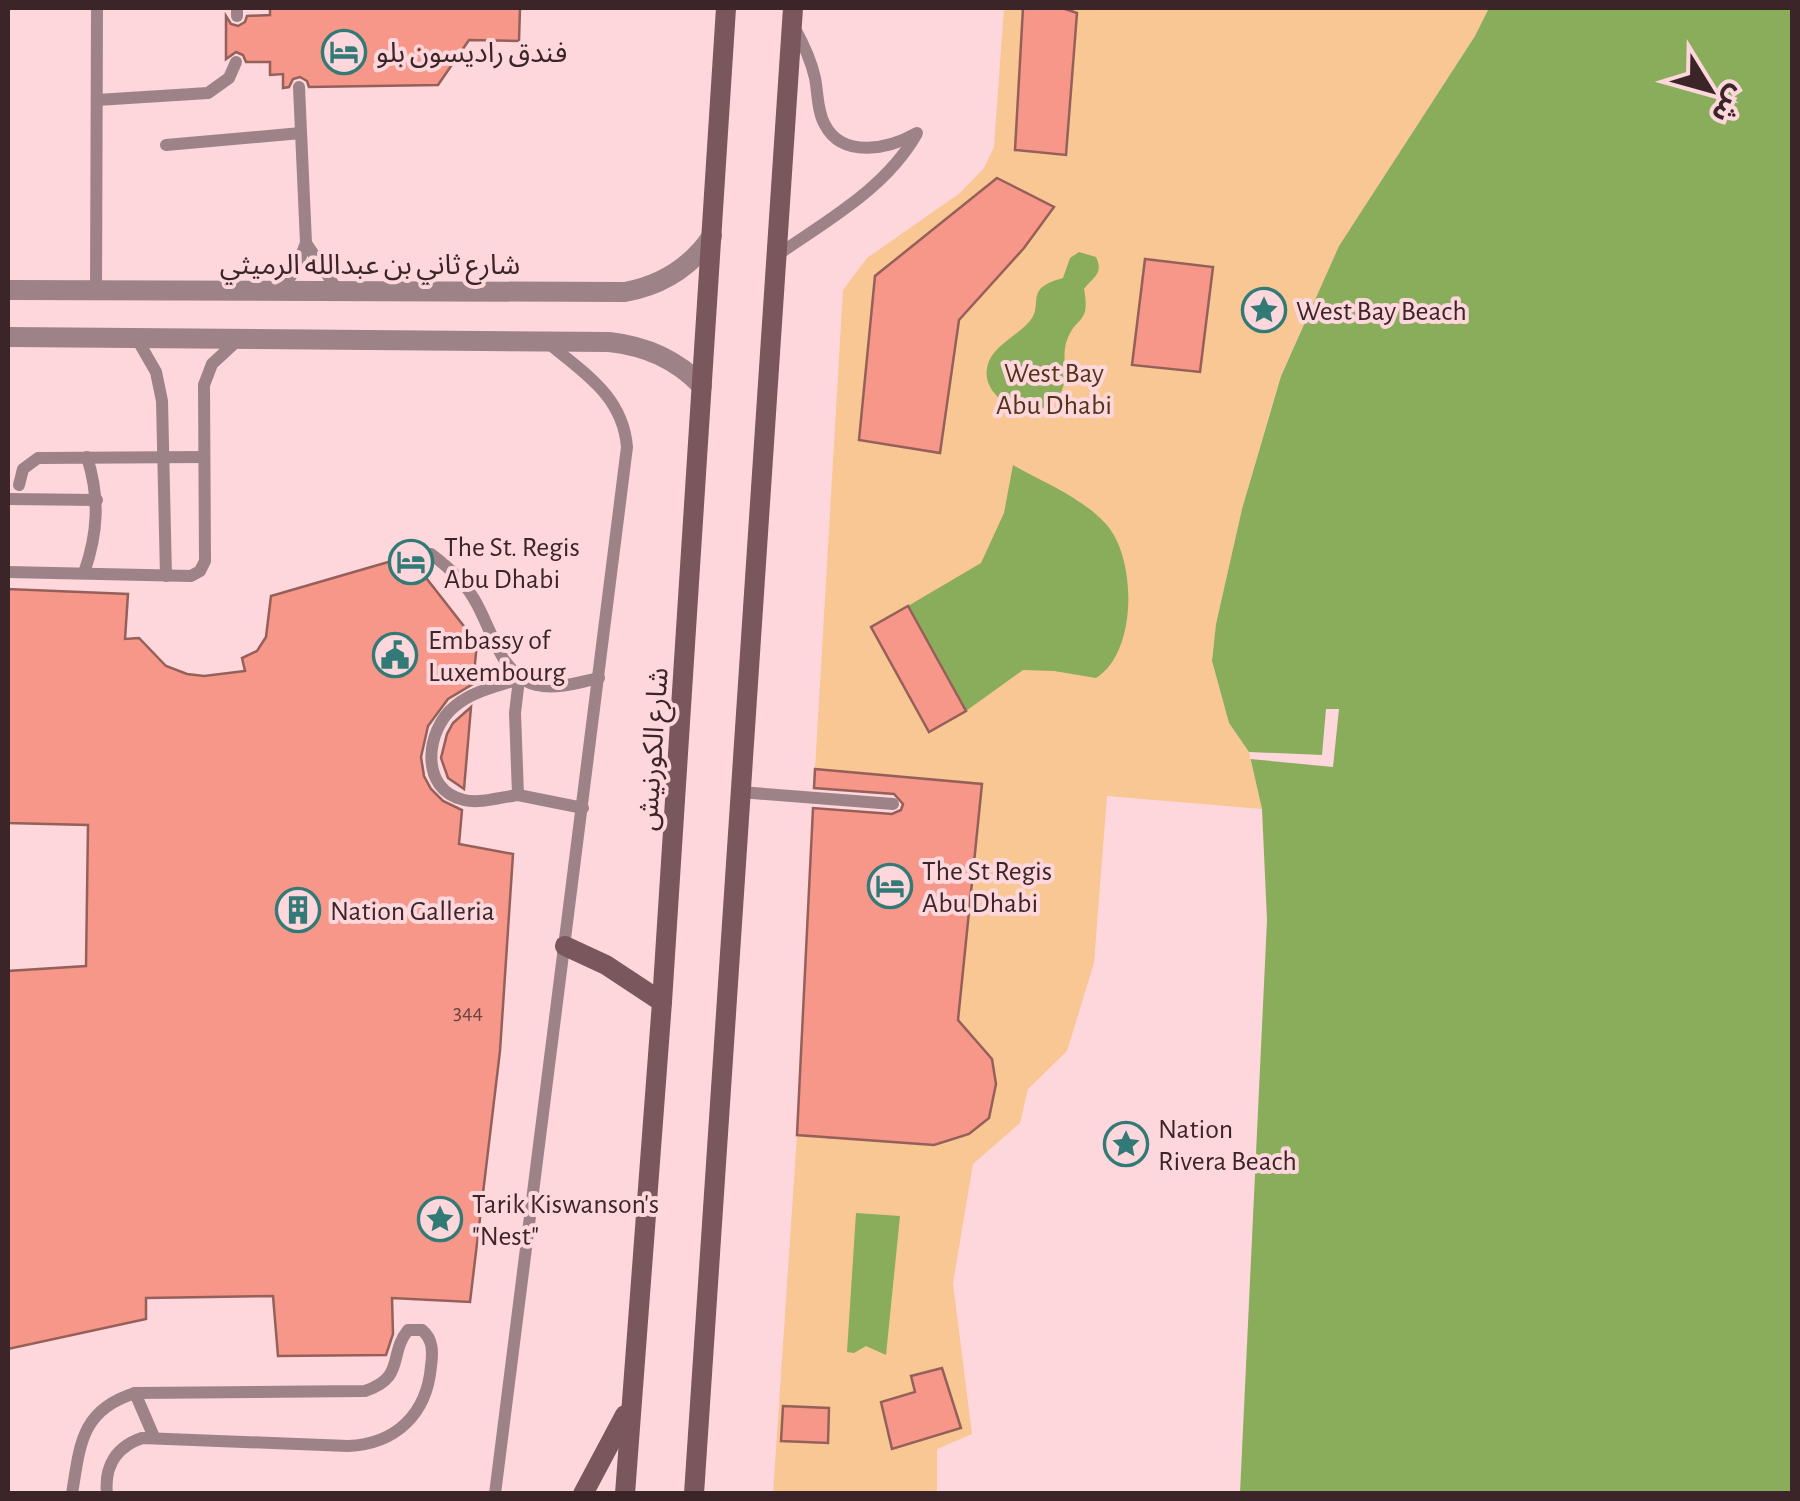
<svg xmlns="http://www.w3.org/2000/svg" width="1800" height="1501" font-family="'Alegreya Sans','Noto Sans Arabic',sans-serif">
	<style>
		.green { fill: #f8c793 }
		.water { fill: #89ad5b }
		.pier { fill: #fdd7dc }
		.building { fill: #f6978a; stroke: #956059; stroke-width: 2.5 }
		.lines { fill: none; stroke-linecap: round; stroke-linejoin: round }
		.lane { stroke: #9d8387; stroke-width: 12 }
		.street { stroke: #9d8387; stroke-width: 20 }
		.secondary { stroke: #7a575c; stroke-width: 20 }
		.labels { text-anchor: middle; stroke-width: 8; stroke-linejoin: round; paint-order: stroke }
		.number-label { font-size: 22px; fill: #6a4241 }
		.poi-label { font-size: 28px; fill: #3c2529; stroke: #fdd7dc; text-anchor: start }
		.street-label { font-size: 28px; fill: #3c2529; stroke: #fdd7dc }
		.park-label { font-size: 28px; fill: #503516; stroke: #fdd7dc }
	</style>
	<rect width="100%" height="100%" fill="#fdd7dc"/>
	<path class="green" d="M1004,8H1489L1475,36L1339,246L1281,375L1242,509L1216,624L1212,661L1229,723L1249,752L1262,809L1107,796L1094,963L1067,1051L1028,1089L1020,1123L973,1164L953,1283L972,1434L937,1449V1493L773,1494L797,1135L992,1059L958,1020L981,784L815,769L843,290L867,258L960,193L984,168L994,147Z"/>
	<g class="water">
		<path d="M1489,8H1792V1493H1240L1267,920L1262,809L1249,752L1229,723L1212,661L1216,624L1242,509L1281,376L1339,246L1475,36Z"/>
		<path d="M1079,252L1096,257C1104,274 1093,277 1084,289C1091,326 1075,314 1066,343C1062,359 1068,375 1062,390C1043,432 970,400 990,359C997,346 1013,337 1024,327C1050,306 1018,290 1063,278L1070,258Z"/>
		<path d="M1013,465C1043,482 1081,497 1105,523C1137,556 1138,653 1096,678L1054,671L1023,670L966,711L908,606L981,563L1004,513Z"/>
		<path d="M856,1213L900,1216L886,1355L866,1346L854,1353L847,1352Z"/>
	</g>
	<path class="pier" d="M1326,709H1339L1333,767L1250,759L1249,752L1322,755Z"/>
	<g class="building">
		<path d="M270,8H520L519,41L469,40L438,85L309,87L307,81L300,77L293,79L289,87L283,88V74L270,75V62H246L243,55L236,52L226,59V16L231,24L238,26L245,22L247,16L270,15Z"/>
		<path d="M1023,8H1062L1077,13L1066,155L1015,150Z"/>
		<path d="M997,178L1054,207L1024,248L959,320L940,453L859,440L875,276Z"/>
		<path d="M1145,259L1213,267L1200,372L1132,365Z"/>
		<path d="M409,556L477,643L473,684L448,699L428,726L421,757L424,776L431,789L443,801L462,810L459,844L513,854L500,1051L470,1302L392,1298L393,1334L386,1355L278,1356L273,1296L146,1298V1319L8,1349V971L86,966L88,825L8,823V589L128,594L125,639L139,638L166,666L187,674L204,676L245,671L242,658L257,651L266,637L271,596Z"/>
		<path d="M908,606L966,711L929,732L871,627Z"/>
		<path d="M471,707L464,789L448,778L441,758L447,734L453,723Z"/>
		<path d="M815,769L982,784L958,1020L992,1059L996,1084L989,1118L969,1134L934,1145L797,1135L813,808L892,814L901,810L903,804L894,794L814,788Z"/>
		<path d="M942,1368L961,1428L892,1449L881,1402L915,1392L911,1376Z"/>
		<path d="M783,1406L829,1408L828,1443L781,1441Z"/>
	</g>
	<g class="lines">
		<g class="lane">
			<path d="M237,8V16"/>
			<path d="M794,27C803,43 811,60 815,78C818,93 817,111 825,125C843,159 889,149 917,133"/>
			<path d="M97,100L208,93L229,78L236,62"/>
			<path d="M166,145L301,133"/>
			<path d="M306,243L338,291"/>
			<path d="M776,256C826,221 885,189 916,135"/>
			<path d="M96,291L97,8"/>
			<path d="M280,291L296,269L306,243L299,87"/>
			<path d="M137,339L156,372L162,401L166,576"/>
			<path d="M19,485L23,469L38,458L204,457"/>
			<path d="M8,499L97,500"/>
			<path d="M431,554C448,567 463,580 474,599C491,626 501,678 537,685C556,690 580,682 599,678"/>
			<path d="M8,572L191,576L200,571L205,561L204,385L212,364L239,339"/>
			<path d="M84,573C98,533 100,498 87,457"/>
			<path d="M740,792L893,804"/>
			<path d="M518,795C501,797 480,804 464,800C419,790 425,730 455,706C473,691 498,686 519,679L515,713L518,795L583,808"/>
			<path d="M135,1393L154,1437"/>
			<path d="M72,1494C80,1444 81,1410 135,1393L365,1391C406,1377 388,1355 408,1330H422C433,1339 433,1352 431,1366C427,1414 396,1444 348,1446L142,1438C116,1447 104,1466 107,1494"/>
			<path d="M495,1494L627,447C623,396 584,373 548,343"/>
		</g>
		<g class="street">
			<path d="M8,290L625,292C663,285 691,267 712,236"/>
			<path d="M8,337L609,342C646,346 676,359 702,386"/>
		</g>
		<g class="secondary">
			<path d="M565,946L606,965L662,1002"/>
			<path d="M583,1494L625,1415"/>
			<path d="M625,1494L662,1002L726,8"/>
			<path d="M694,1494L793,8"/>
		</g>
	</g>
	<defs>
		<symbol id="hotel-ring" viewBox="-11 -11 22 22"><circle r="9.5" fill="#fdd7dc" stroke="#327a75" stroke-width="1.5"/><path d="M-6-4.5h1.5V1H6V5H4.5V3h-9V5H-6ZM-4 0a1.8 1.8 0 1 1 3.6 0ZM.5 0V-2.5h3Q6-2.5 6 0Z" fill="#327a75"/></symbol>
		<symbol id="sight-ring" viewBox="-11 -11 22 22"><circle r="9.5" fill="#fdd7dc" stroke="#327a75" stroke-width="1.5"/><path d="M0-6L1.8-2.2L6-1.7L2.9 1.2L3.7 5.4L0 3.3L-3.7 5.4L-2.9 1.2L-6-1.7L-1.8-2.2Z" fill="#327a75"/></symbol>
		<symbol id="civic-ring" viewBox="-11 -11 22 22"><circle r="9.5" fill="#fdd7dc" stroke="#327a75" stroke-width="1.5"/><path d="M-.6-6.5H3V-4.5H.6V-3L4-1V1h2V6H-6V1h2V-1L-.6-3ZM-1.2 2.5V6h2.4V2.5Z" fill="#327a75"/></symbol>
		<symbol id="building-ring" viewBox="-11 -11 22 22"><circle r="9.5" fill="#fdd7dc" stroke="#327a75" stroke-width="1.5"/><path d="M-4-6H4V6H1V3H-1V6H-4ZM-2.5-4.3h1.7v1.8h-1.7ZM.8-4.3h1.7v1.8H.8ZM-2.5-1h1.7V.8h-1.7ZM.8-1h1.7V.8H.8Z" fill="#327a75"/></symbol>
	</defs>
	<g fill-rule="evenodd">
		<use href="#hotel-ring" x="319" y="27" width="50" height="50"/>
		<use href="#sight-ring" x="1239" y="285" width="50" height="50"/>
		<use href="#hotel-ring" x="386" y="537" width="50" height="50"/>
		<use href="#civic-ring" x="370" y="630" width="50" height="50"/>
		<use href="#hotel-ring" x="865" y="861" width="50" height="50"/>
		<use href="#building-ring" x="273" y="885" width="50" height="50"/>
		<use href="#sight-ring" x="1101" y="1119" width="50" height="50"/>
		<use href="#sight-ring" x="415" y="1194" width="50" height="50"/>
	</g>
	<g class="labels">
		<g class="number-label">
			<text x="468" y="1019">344</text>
		</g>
		<g class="poi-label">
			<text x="376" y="62">فندق راديسون بلو</text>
			<text x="1296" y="320">West Bay Beach</text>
			<text x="444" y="556">The St. Regis<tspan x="444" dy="32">Abu Dhabi</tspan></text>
			<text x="428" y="649">Embassy of<tspan x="428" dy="32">Luxembourg</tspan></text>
			<text x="922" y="880">The St Regis<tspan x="922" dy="32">Abu Dhabi</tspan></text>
			<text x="330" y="920">Nation Galleria</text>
			<text x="1158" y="1138">Nation<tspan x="1158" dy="32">Rivera Beach</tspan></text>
			<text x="472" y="1213">Tarik Kiswanson's<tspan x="472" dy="32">"Nest"</tspan></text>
		</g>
		<g class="street-label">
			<text x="370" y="274">شارع ثاني بن عبدالله الرميثي</text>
			<text transform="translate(652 749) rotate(-86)" y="10">شارع الكورنيش</text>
		</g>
		<g class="park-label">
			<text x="1054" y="382">West Bay<tspan x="1054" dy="32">Abu Dhabi</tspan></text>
		</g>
	</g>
	<rect width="1800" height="1501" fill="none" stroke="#3c2529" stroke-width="20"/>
	<g transform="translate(1710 90) rotate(127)" stroke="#fdd7dc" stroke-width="8" paint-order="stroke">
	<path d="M0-8L18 38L0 25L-18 38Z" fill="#3c2529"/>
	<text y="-15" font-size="28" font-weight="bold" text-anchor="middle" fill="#3c2529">ش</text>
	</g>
</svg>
